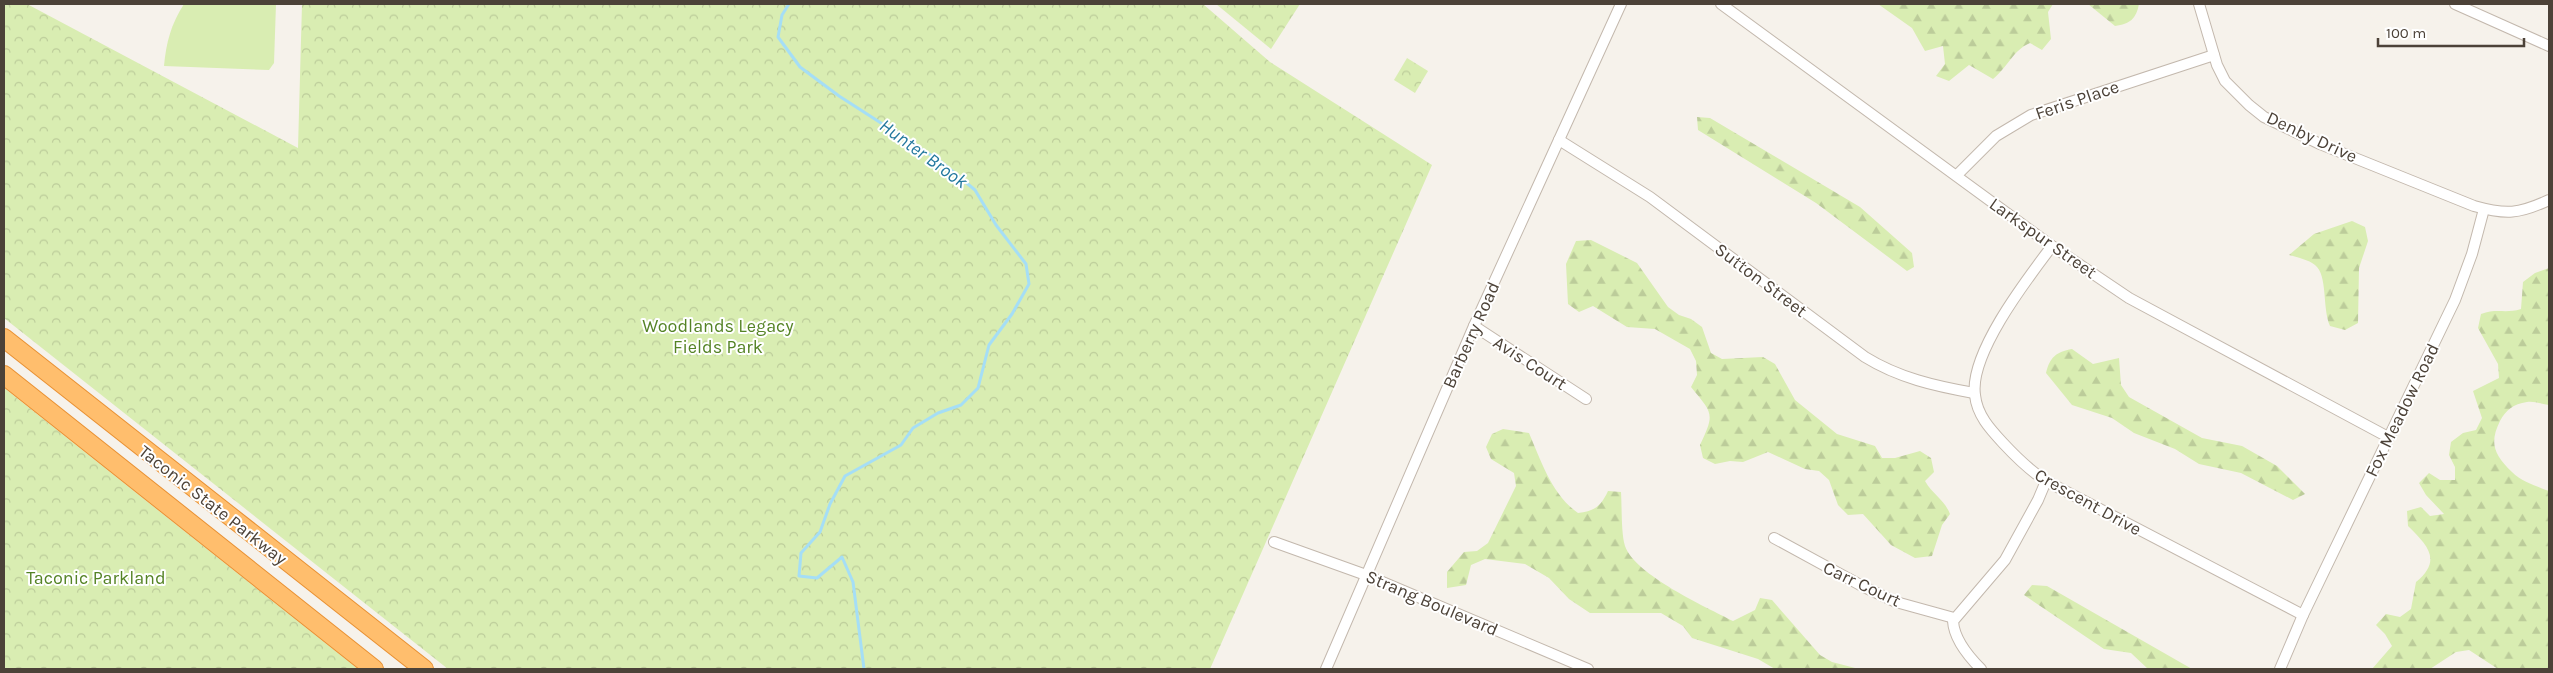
<svg xmlns="http://www.w3.org/2000/svg" width="2553" height="673" font-family="Karla,sans-serif">
	<style>
		.grass { fill: #d9edb2 }
		.forest { fill: url(#forest-firs) }
		.park { fill: url(#park-crowns) }
		.lines { fill: none; stroke-linecap: round; stroke-linejoin: round }
		.stream { stroke: #a5def6; stroke-width: 3 }
		.street-casing { stroke: #c3b8ad; stroke-width: 12 }
		.highway-casing { stroke: #e99133; stroke-width: 20 }
		.street { stroke: #fff; stroke-width: 10 }
		.highway { stroke: #ffbe6d; stroke-width: 18 }
		.labels { text-anchor: middle; stroke-width: 4; stroke-linejoin: round; paint-order: stroke }
		.street-label { font-size: 18px; fill: #4c4238; stroke: #fff }
		.park-label { font-size: 18px; fill: #548325; stroke: #fff }
		.water-label { font-size: 19px; font-style: italic; fill: #23789e; stroke: #fff }
	</style>
	<defs>
		<pattern id="forest-firs" width="22" height="20" patternUnits="userSpaceOnUse" patternTransform="scale(1.25)"><rect width="22" height="20" fill="#d9edb2"/><path d="M5 1l3.5 6h-7zM16 11l3.5 6h-7z" fill="#bccc9a"/></pattern>
		<pattern id="park-crowns" width="20" height="18" patternUnits="userSpaceOnUse" patternTransform="scale(1.25)"><rect width="20" height="18" fill="#d9edb2"/><path d="M2 6a3 3 0 1 1 6 0M12 15a3 3 0 1 1 6 0" fill="none" stroke="#bccc9a"/></pattern>
	</defs>
	<rect width="100%" height="100%" fill="#f6f2eb"/>
	<path class="grass" d="M184,4H276L274,63L269,70L164,66C166,43 171,24 184,4Z"/>
	<g class="forest">
		<path d="M1878,4H2053L2048,12L2051,39L2042,50L2030,43C2013,50 2008,67 1993,79L1969,65L1949,81L1936,76L1945,64L1943,46L1925,51L1912,28Z"/>
		<path d="M2088,4H2139C2136,19 2130,24 2115,26Z"/>
		<path d="M1697,117L1710,118L1860,207L1912,253L1914,267L1907,271L1816,203L1698,130Z"/>
		<path d="M2352,221L2365,227L2368,241L2359,268L2358,323L2345,330L2330,326C2322,308 2328,275 2315,265C2309,260 2297,257 2289,255L2314,234Z"/>
		<path d="M1591,240L1637,263L1668,307L1679,315L1691,319L1702,327L1711,353L1722,359L1763,357L1775,364L1795,400L1837,434L1875,446L1882,458H1895L1920,451L1931,458L1934,472L1925,481C1933,495 1944,499 1950,514L1942,525L1932,556L1915,558L1891,545L1863,514L1848,515L1838,505L1829,480L1819,471L1805,469L1768,452L1743,462L1730,461L1715,464L1703,458L1700,445C1715,413 1713,414 1691,387L1697,375L1696,361L1690,349L1655,329L1627,327L1593,306L1579,312L1568,304L1566,264L1576,241Z"/>
		<path d="M2549,268V405C2542,404 2534,401 2527,402C2513,404 2506,410 2500,421C2489,443 2494,455 2512,472C2522,482 2536,486 2549,491V669H2498L2469,650L2456,652L2430,669H2372L2392,646L2385,634L2376,625L2386,614L2400,617L2411,609L2416,582C2443,560 2427,545 2408,526L2407,511L2421,507L2430,516L2444,514L2426,495L2419,483L2429,473L2440,480H2455V467L2449,455L2451,442L2463,433L2476,430L2482,418L2473,391L2499,378L2498,364L2478,328L2481,314C2497,308 2505,314 2521,309L2523,282L2535,273Z"/>
		<path d="M2072,349L2093,364L2119,358L2121,385L2129,397L2202,438L2242,446L2277,466L2305,494L2293,500L2241,473L2199,464L2175,449L2134,433L2112,418L2072,405L2046,373C2050,357 2056,352 2072,349Z"/>
		<path d="M1503,429L1529,433C1541,461 1552,495 1578,513C1595,511 1601,506 1608,491L1621,492C1622,507 1621,533 1625,546C1635,575 1706,607 1733,621L1755,610L1760,598L1772,600L1820,655L1832,662L1859,669H1775L1758,659L1692,638L1683,626L1661,613H1590L1569,599L1549,578L1525,564L1485,559L1471,565L1466,585L1447,588V572L1464,552L1477,551L1488,543L1516,486L1514,473L1491,459L1486,447L1492,434Z"/>
		<path d="M2032,585L2047,586L2192,669H2148L2131,653L2104,649L2024,595Z"/>
	</g>
	<g class="park">
		<path d="M4,4H27L298,148L302,4H1203L1270,62L1432,165L1210,669H448L4,318Z"/>
		<path d="M1216,4H1300L1271,49Z"/>
		<path d="M1407,58L1428,71L1415,93L1394,80Z"/>
		<path d="M4,388L8,391L358,669H4Z"/>
	</g>
	<g class="lines">
		<path class="stream" d="M789,4L782,15L778,37L800,67L839,96L940,161L975,190L996,225L1026,264L1029,284L1012,314L989,345L978,388L961,405L938,413L913,428L901,445L845,476L830,504L820,532L801,553L799,576L817,578L842,557L853,582L864,669"/>
		<defs>
			<g id="street">
				<path d="M1721,4L2052,246L2129,298L2388,437"/>
				<path d="M2199,4L2217,65L2225,81L2249,105L2264,117L2320,144L2474,206C2506,215 2519,214 2549,200"/>
				<path d="M2455,4L2549,46"/>
				<path d="M1559,140L1650,197L1865,357C1899,378 1935,386 1974,393"/>
				<path d="M1957,175L1996,136L2031,115L2214,55"/>
				<path d="M2052,246C2027,279 1969,354 1975,395C1977,415 1990,429 2003,443C2016,457 2029,470 2046,481L2303,615"/>
				<path d="M1474,326L1586,399"/>
				<path d="M1774,538L1864,587L1896,602L1954,618"/>
				<path d="M1274,542L1366,575L1588,669"/>
				<path d="M1326,669L1474,326L1621,4"/>
				<path d="M1981,669C1969,657 1954,639 1953,621L2005,560L2038,500L2046,481"/>
				<path d="M2280,669L2303,615L2455,300L2472,254L2484,209"/>
			</g>
			<g id="highway">
				<path d="M4,338L424,669"/>
				<path d="M4,375L374,669"/>
			</g>
		</defs>
		<use href="#street" class="street-casing"/>
		<use href="#highway" class="highway-casing"/>
		<use href="#street" class="street"/>
		<use href="#highway" class="highway"/>
	</g>
	<g class="labels">
		<g class="street-label">
			<text transform="translate(2077 100) rotate(-19)" y="6">Feris Place</text>
			<text transform="translate(2312 137) rotate(25)" y="6">Denby Drive</text>
			<text transform="translate(2043 238) rotate(35)" y="6">Larkspur Street</text>
			<text transform="translate(1761 280) rotate(37)" y="6">Sutton Street</text>
			<text transform="translate(1471 335) rotate(-66)" y="6">Barberry Road</text>
			<text transform="translate(1530 363) rotate(33)" y="6">Avis Court</text>
			<text transform="translate(2402 410) rotate(-64)" y="6">Fox Meadow Road</text>
			<text transform="translate(2088 502) rotate(29)" y="6">Crescent Drive</text>
			<text transform="translate(213 505) rotate(38)" y="6">Taconic State Parkway</text>
			<text transform="translate(1862 584) rotate(25)" y="6">Carr Court</text>
			<text transform="translate(1432 603) rotate(23)" y="6">Strang Boulevard</text>
		</g>
		<g class="park-label">
			<text x="718" y="332">Woodlands Legacy<tspan x="718" dy="21">Fields Park</tspan></text>
			<text x="96" y="584">Taconic Parkland</text>
		</g>
		<g class="water-label">
			<text transform="translate(924 153) rotate(36)" y="7">Hunter Brook</text>
		</g>
	</g>
	<rect width="2553" height="673" fill="none" stroke="#4c4238" stroke-width="10"/>
	<path d="M2378 38v8h146v-8" fill="none" stroke="#4c4238" stroke-width="2.5"/>
	<text x="2386" y="38" font-size="15" fill="#4c4238" stroke="#ffffff" stroke-width="4" paint-order="stroke">100 m</text>
</svg>
